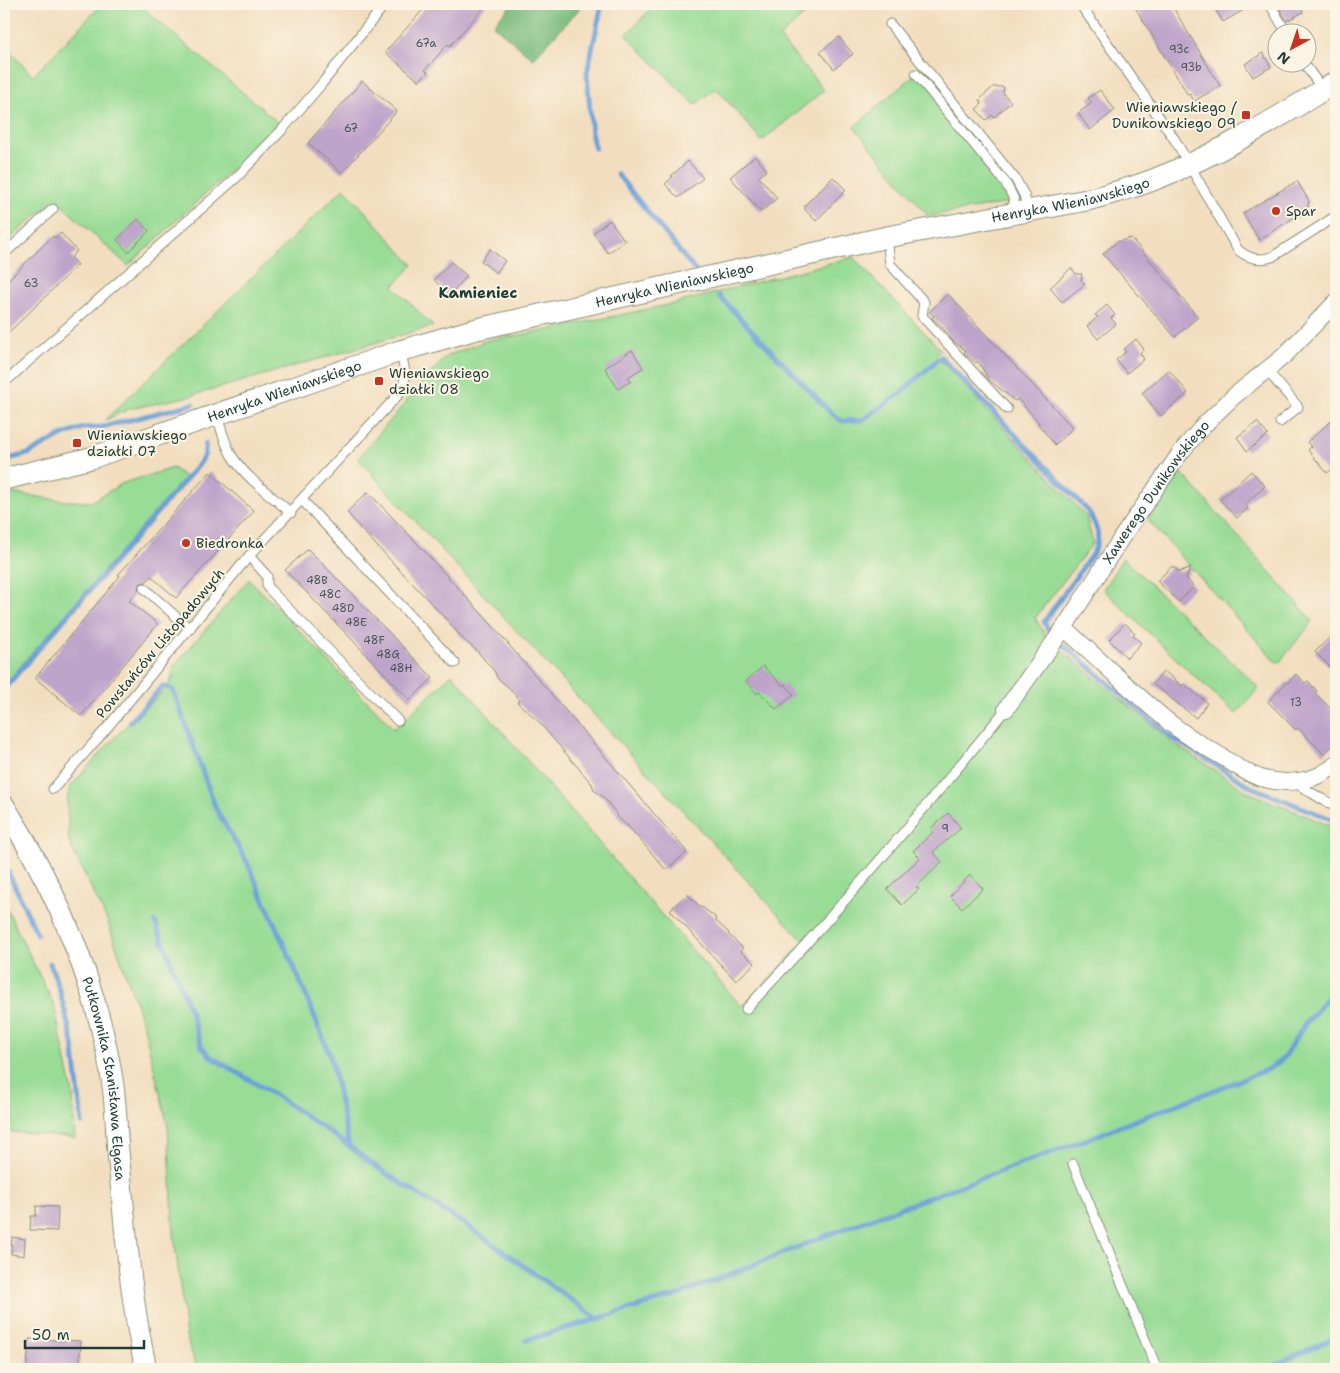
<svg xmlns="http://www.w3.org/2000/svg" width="1340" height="1373" font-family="'Shantell Sans',sans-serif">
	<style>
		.green { fill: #98dc95; stroke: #5c8c64 }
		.forest { fill: #7abc7e; stroke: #4c7c59 }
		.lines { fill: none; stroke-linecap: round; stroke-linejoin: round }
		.stream { stroke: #6ca1d9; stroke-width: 5 }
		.building { fill: #bea3ca }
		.service-casing { stroke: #888e7a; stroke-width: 11 }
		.minor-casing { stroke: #888e7a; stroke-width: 18 }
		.tertiary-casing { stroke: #888e7a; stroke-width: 23 }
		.service { stroke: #fff; stroke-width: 9 }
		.minor { stroke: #fff; stroke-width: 16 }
		.tertiary { stroke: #fff; stroke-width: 21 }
		.poi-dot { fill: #c8321e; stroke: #fcf5e5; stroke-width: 2 }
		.labels { text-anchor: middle; stroke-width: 4; stroke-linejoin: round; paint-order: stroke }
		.number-label { font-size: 11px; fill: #47565a }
		.poi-label { font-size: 14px; fill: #1f3d34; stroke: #fcf5e5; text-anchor: start }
		.street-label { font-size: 14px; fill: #1f3d34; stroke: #fcf5e5 }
		.neighbourhood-label { font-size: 15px; font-weight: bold; fill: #1f3d34; stroke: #fcf5e5 }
	</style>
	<rect width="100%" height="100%" fill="#fcf5e5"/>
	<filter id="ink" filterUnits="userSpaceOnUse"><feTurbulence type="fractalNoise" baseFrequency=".02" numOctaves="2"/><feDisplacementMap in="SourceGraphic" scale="10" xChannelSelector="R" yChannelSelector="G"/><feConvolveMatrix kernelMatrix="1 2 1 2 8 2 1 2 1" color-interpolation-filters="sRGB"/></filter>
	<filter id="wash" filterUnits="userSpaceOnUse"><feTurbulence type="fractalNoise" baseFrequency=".0096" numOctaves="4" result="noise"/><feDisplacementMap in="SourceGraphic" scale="20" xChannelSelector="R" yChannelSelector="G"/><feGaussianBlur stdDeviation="1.12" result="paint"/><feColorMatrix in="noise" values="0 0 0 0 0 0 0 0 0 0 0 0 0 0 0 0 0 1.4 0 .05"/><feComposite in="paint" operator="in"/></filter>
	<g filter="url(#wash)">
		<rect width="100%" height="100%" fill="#f2debf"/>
		<g class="green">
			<path d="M102,4H138L280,124L128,266L55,199L4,244V45L33,76Z"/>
			<path d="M655,4H817L779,37L824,90L762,141L716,88L695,105L626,35Z"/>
			<path d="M919,71L1027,200L928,216L854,127Z"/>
			<path d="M344,188L413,265L393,286L433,326L191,396L129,409L105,420Z"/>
			<path d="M853,257L941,350L936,356L1086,516L1093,543L1035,618L1048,639L1176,745L1248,792L1336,828V1369H197L186,1336L174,1235L168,1127L144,1027L107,920L69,843L67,801L70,787L86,769L120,732L166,689L171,681L174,666L249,579L394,729L452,674L742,1007L804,942L358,459L423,381L447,356L488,340L538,332L677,303Z"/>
			<path d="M173,468L185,477L4,685V492L67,501L91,502L123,483Z"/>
			<path d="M1181,472L1313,621L1278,664L1148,520Z"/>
			<path d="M1123,558L1259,688L1236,714L1177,660L1103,589Z"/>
			<path d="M4,903L54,1005L73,1094L75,1138L4,1131Z"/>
		</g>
		<path class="forest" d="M512,4H584L533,59L493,25Z"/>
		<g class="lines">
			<g class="stream">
				<path d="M595,148L592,137L587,73L602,4"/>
				<path d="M617,174L698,274"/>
				<path d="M719,296L831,413L842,421L862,420L897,396L941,357L1088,511C1097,527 1102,536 1093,553L1044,622L1049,631"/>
				<path d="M4,460L28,454L61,436L83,428L102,427L193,404"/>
				<path d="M1064,645L1171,737L1251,787L1336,821"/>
				<path d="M4,689L200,463L205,454V444"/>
				<path d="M130,722L163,686L173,690L216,809L247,862L298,976L331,1058L349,1146L379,1169L466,1225L598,1319"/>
				<path d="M4,863L37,934"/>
				<path d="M155,922L188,1005L202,1047L211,1057L275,1095L349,1146"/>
				<path d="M50,963L60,992L73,1043L82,1123"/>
				<path d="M526,1340L678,1295L843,1229L1069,1146L1269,1069L1284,1058L1304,1025L1336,988"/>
				<path d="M1267,1369L1336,1337"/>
			</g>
		</g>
		<g id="blocks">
			<g class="building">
				<path d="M428,4H487L450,46L448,44L425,70L428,72L419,81L385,52Z"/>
				<path d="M1133,4H1171L1220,86L1194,101L1190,94L1188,95Z"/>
				<path d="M1212,4H1254L1223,22Z"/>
				<path d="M1277,4H1298L1303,12L1287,21Z"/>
				<path d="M839,37L853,54L834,69L820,52Z"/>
				<path d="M1263,53L1271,67L1253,77L1245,64Z"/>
				<path d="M362,81L397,111L342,173L308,143Z"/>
				<path d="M993,87H1004L1003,93L1011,102L994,117L992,115L986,120L976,109L982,104L979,100Z"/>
				<path d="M1100,90L1115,110L1090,130L1078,113L1092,103L1088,98Z"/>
				<path d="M755,156L767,170L759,177L777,198L761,212L730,177Z"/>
				<path d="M688,161L703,178L678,198L665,184L673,177L671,176Z"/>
				<path d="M833,177L846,190L816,221L805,210V205Z"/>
				<path d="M1297,181L1309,201L1305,217L1298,215L1259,240L1243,213Z"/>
				<path d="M138,219L149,231L128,252L117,240Z"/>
				<path d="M610,220L625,241L608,253L593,233Z"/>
				<path d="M61,233L77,251L71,257L78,265L4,337V284L53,236L55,238Z"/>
				<path d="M1131,238L1198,317L1175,337L1103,254L1117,242Z"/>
				<path d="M490,249L505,261L496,273L481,261Z"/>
				<path d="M451,262L467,276L450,295L434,280Z"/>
				<path d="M1071,268L1076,274H1082L1081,280L1085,284L1062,302L1050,288Z"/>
				<path d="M948,294L1073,428L1055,445L1038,424L1039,423L1018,399L1015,401L989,380L978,361L976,363L964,353L966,351L952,340L941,326L932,318L934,316L929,312Z"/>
				<path d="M1107,305L1115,315L1111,318L1116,324L1098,339L1087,326L1098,317L1095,315Z"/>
				<path d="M1136,339L1144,349L1140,353L1144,359L1127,373L1116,360L1126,352L1124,349Z"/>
				<path d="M632,350L643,368L628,377L631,381L618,389L605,368Z"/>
				<path d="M1169,370L1188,393L1161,416L1142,393Z"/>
				<path d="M1336,417V466L1327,473L1308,450L1311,447L1307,442Z"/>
				<path d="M1257,422L1268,435L1247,451L1237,437Z"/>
				<path d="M1251,471L1265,486L1245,504L1248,508L1237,518L1220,500Z"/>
				<path d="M210,472L254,511L176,598L151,576L146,582L139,584L138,591L129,601L158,624L81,716L35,678L120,576L118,575Z"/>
				<path d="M368,492L416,542L491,624L687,852L666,870L629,827L617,817L616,813L604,798L594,790L592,784L538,721L517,702L520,700L507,686L497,678L495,672L477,651L463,639L448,621L359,527L347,512Z"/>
				<path d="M308,549L433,678L410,700L285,570Z"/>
				<path d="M1172,566L1179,572L1191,567L1186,578L1194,587L1179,602L1157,581Z"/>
				<path d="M1125,623L1135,633L1133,635L1141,643L1127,658L1109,640Z"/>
				<path d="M1336,631V673L1315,652Z"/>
				<path d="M763,666L783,686L785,684L794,695L776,709L759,692L757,694L746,681Z"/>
				<path d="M1164,671L1182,686L1184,684L1207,703L1196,718L1153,684Z"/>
				<path d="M1296,674L1305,683L1308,681L1317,691L1315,693L1336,714V742L1324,754L1298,728L1296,730L1268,702L1287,682L1288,683Z"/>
				<path d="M948,813L961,828L933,852L942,862L916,887L919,889L902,905L887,889L920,858L913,851L933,832L930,829Z"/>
				<path d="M970,875L983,889L962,908L950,896Z"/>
				<path d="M687,894L701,908L702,907L715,917L716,921L728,932L729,935L743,948L740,951L755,963L736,981L670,910Z"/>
				<path d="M36,1206L58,1207L57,1231L30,1230L31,1216H36Z"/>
				<path d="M12,1237L25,1239L24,1256L11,1254Z"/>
				<path d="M29,1339L81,1341L79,1367L46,1365V1369H27Z"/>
			</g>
		</g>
	</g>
	<g filter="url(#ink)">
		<use href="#blocks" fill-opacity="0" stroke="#888e7a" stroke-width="1"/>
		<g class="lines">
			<defs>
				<g id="service">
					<path d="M1080,4L1175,140L1238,250C1249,259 1259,261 1272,257L1333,218L1336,221"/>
					<path d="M1270,4L1286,32"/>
					<path d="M890,24L1016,180L1024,195L1028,210"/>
					<path d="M1303,62L1323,90"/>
					<path d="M916,74L1005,182L1013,197L1016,212"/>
					<path d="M887,237L890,264L924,302L922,316L1007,409"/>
					<path d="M4,254L53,209"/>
					<path d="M1266,369L1298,407L1280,422"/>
					<path d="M4,383L236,178L281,131L320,86L385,4"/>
					<path d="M217,416C221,429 225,444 232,456C245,477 272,496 291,513"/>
					<path d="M302,500L455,663"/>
					<path d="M249,556L267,576V585L269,589L398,721"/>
					<path d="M144,588L190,629"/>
					<path d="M1294,782L1320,798L1336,806"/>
					<path d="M53,789L106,729L249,556L400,393C408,378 405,368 400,352"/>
					<path d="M746,1009C837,913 923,811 1006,709"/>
					<path d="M1073,1164L1157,1369"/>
				</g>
				<g id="minor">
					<path d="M1064,628C1099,659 1133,693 1170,723C1186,735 1203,746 1221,756C1233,764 1247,774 1261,778C1286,786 1317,782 1336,764"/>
					<path id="s1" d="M1006,709L1064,628L1122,537L1181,452L1204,425L1233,397L1284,356L1336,302"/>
				</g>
				<g id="tertiary">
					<path id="s2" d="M4,479L91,458L400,351L473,330L887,237L1087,200C1110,194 1132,188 1153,180C1218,155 1277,118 1336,82"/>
					<path id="s3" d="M4,806C57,890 96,981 112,1079C116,1103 116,1127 118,1151C125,1224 130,1298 146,1369"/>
				</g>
			</defs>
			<use href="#service" class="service-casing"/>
			<use href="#minor" class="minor-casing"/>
			<use href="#tertiary" class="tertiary-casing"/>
			<use href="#service" class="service"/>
			<use href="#minor" class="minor"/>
			<use href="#tertiary" class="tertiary"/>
		</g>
	</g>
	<g class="poi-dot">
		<rect x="1241" y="110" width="10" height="10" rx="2.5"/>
		<circle cx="1276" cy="211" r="5"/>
		<rect x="374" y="376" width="10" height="10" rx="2.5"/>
		<rect x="72" y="438" width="10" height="10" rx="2.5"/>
		<circle cx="186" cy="543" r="5"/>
	</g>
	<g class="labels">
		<g class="number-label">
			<text x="426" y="47">67a</text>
			<text x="1179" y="53">93c</text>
			<text x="1191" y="71">93b</text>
			<text x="351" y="132">67</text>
			<text x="31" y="287">63</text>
			<text x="317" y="584">48B</text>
			<text x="330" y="598">48C</text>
			<text x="343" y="612">48D</text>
			<text x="356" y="626">48E</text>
			<text x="374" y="644">48F</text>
			<text x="388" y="658">48G</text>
			<text x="401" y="672">48H</text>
			<text x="1296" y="706">13</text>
			<text x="945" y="832">9</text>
		</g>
		<g class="poi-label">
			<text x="1236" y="112" text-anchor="end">Wieniawskiego /<tspan x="1236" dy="16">Dunikowskiego 09</tspan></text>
			<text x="1286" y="216">Spar</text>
			<text x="389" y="378">Wieniawskiego<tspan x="389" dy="16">działki 08</tspan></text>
			<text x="87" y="440">Wieniawskiego<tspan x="87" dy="16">działki 07</tspan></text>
			<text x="196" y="548">Biedronka</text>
		</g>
		<g class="street-label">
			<text dy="5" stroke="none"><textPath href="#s2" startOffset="1104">Henryka Wieniawskiego</textPath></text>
			<text dy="5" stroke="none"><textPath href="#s2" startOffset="699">Henryka Wieniawskiego</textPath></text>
			<text dy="5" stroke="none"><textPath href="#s2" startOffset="294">Henryka Wieniawskiego</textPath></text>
			<text dy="5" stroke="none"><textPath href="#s1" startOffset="264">Xawerego Dunikowskiego</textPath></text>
			<text transform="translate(160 643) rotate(-50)" y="5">Powstańców Listopadowych</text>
			<text dy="5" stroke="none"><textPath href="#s3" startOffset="294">Pułkownika Stanisława Elgasa</textPath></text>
		</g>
		<g class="neighbourhood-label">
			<text x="478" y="298">Kamieniec</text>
		</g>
	</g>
	<rect width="1340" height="1373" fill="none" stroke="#fcf5e5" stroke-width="20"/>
	<g transform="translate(1292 48) rotate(220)"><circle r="24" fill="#fcf5e5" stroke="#a4ab9e"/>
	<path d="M0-4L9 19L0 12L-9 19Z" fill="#c8321e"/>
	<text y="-8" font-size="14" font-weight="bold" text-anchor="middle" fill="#1f3d34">N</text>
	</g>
	<path d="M25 1340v8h119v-8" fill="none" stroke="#1f3d34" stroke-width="2.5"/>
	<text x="32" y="1340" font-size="15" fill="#1f3d34" stroke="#fcf5e5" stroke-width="4" paint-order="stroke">50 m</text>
</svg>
